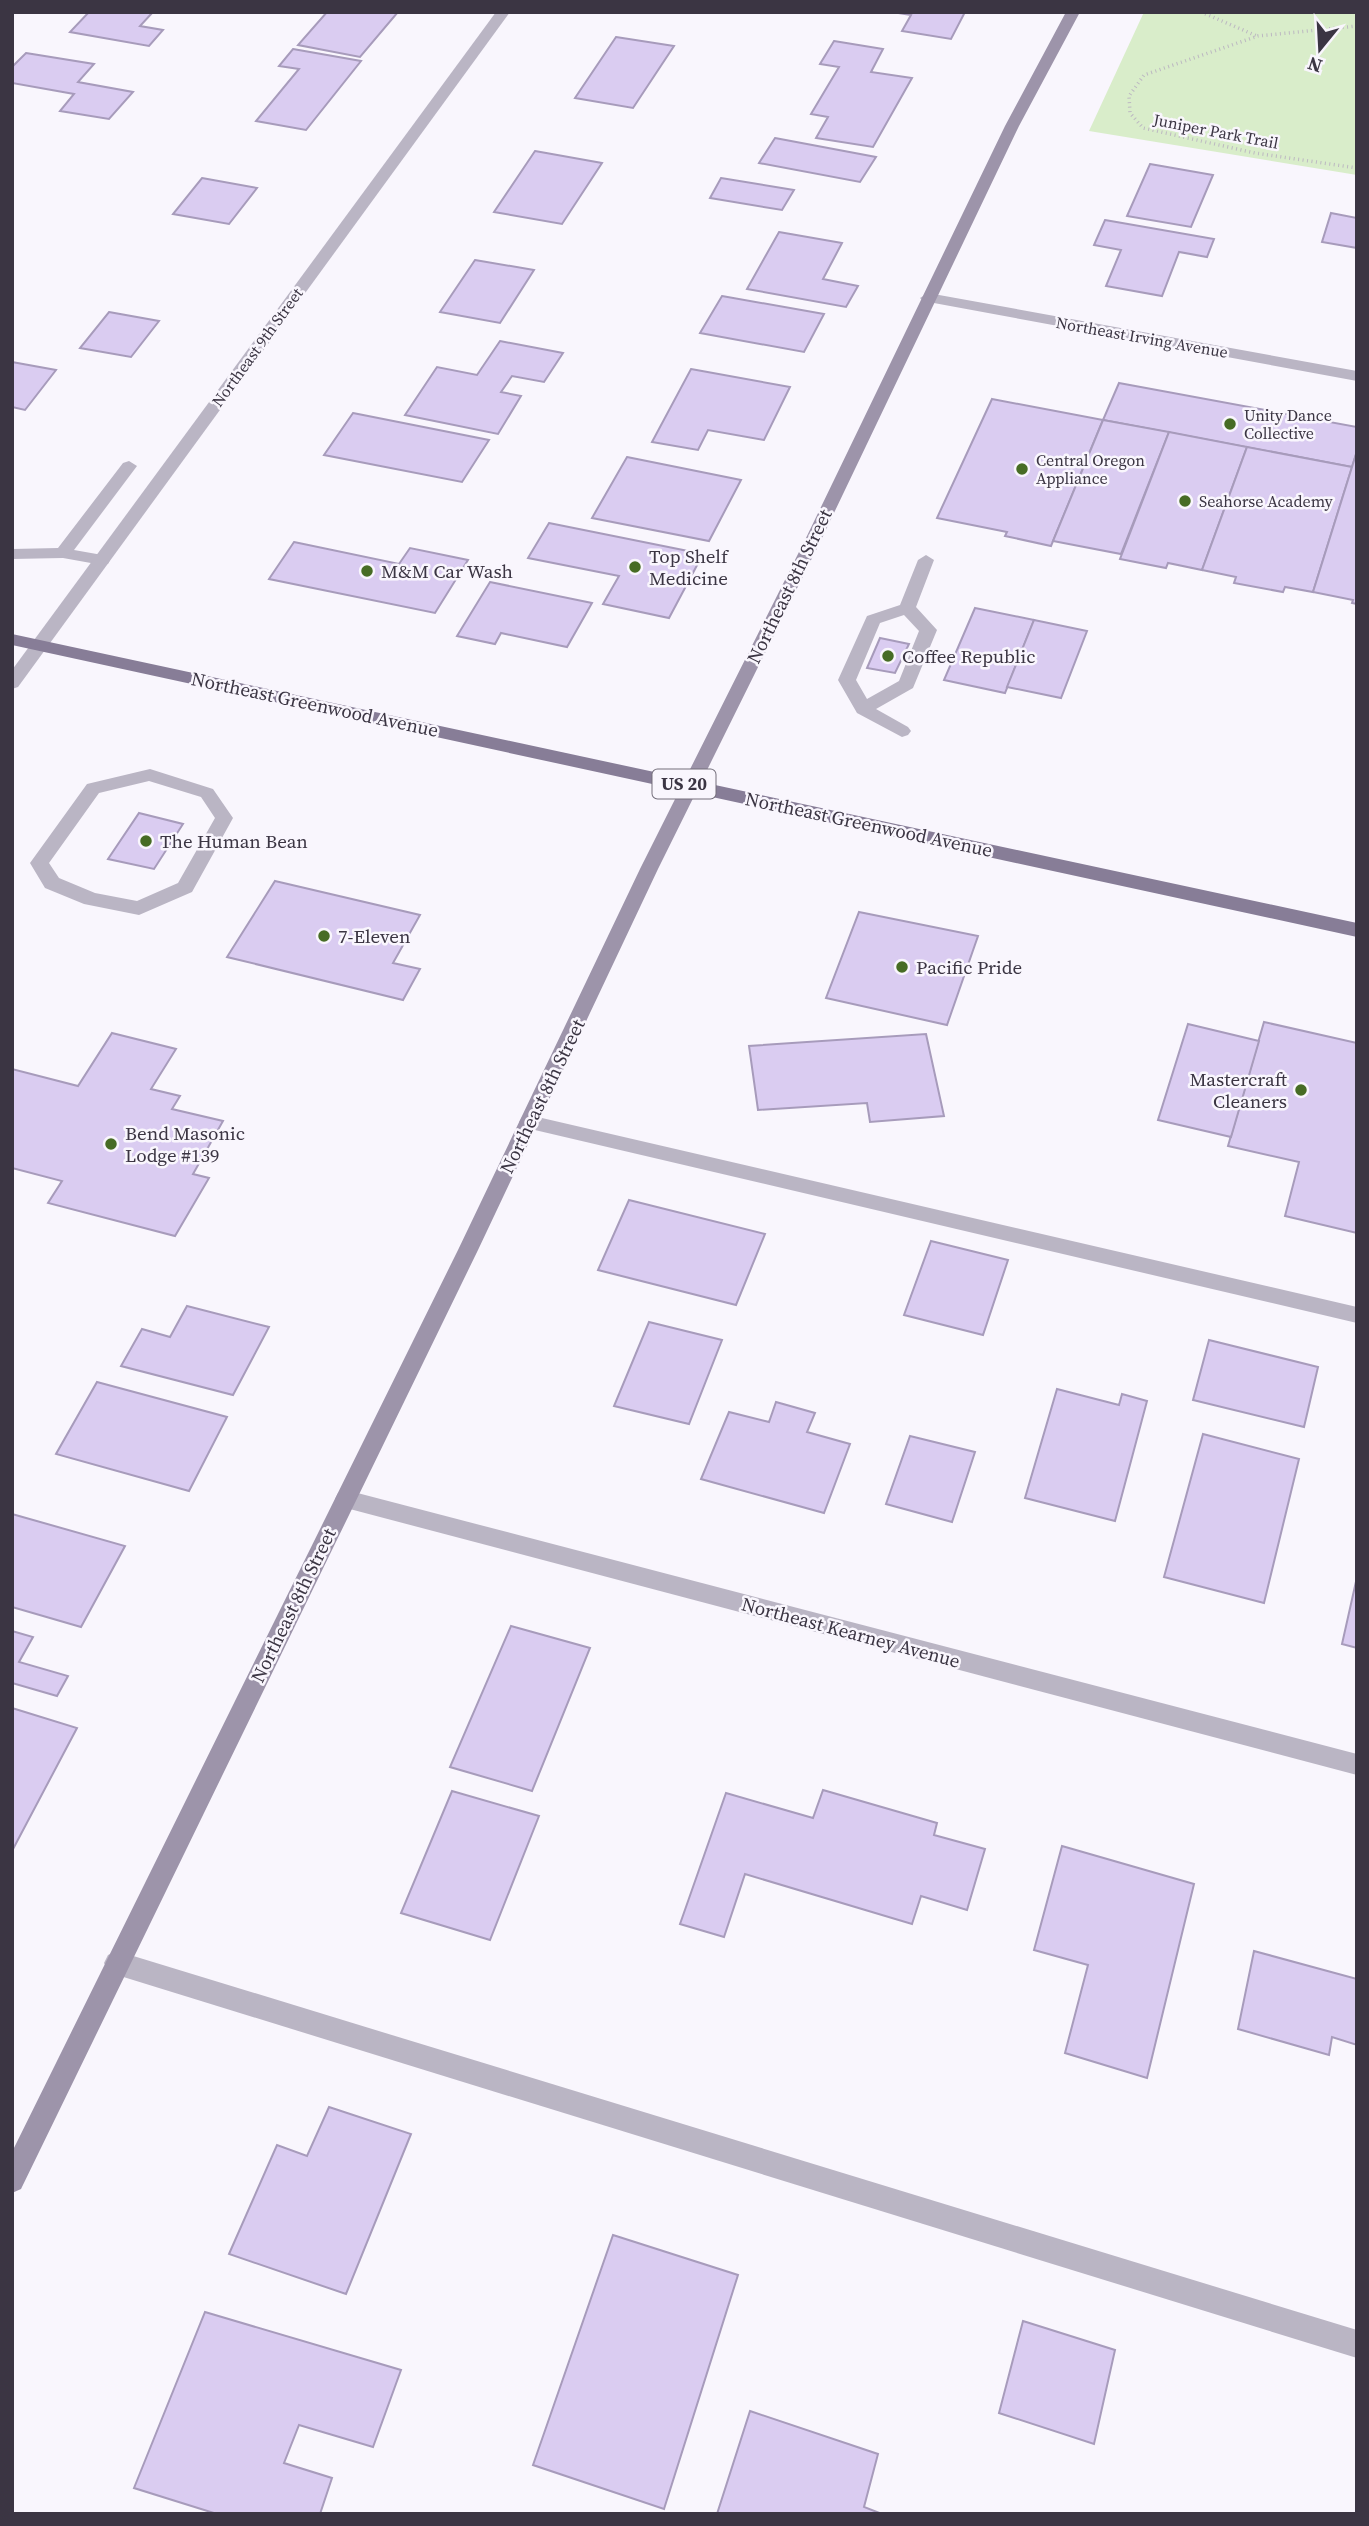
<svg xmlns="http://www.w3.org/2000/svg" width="1369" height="2526" font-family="'Source Serif 4',serif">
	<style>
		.green { fill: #d9edca }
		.building { fill: #daccf1; stroke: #a79bbb; stroke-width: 2 }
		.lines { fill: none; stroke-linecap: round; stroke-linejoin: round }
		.path { stroke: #bcb8c1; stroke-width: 3.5; stroke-dasharray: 1 3.5; stroke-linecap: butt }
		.lane { fill: #bab5c4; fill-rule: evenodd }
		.street { fill: #bab5c4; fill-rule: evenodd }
		.secondary { fill: #9d94aa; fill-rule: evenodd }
		.primary { fill: #877d97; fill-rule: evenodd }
		.poi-dot { fill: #476c25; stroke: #f9f6fd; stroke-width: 2.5 }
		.labels { text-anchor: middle; stroke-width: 5; stroke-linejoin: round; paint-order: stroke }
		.far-street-label { font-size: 16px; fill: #3b3543; stroke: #f9f6fd }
		.far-poi-label { font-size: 16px; fill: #3b3543; stroke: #f9f6fd; text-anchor: start }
		.shield { fill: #f9f6fd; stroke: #746f7b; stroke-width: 2 }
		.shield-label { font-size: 18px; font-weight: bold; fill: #3b3543 }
		.poi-label { font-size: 19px; fill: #3b3543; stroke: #f9f6fd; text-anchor: start }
		.street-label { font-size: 19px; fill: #3b3543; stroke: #f9f6fd }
	</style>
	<rect width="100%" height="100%" fill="#f9f6fd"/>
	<path class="green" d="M1144,12H1357V175L1089,131Z"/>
	<g class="building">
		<path d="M89,12H153L140,26L163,30L149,46L70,32Z"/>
		<path d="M327,12H398L360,57L298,45Z"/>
		<path d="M892,12H965L951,39L902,31L911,15Z"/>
		<path d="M616,37L674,46L633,108L575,98Z"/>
		<path d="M834,41L883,49L871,72L912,78L873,147L816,138L828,117L811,114L839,67L820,64Z"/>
		<path d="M293,49L361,61L306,130L256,121L299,69L279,66Z"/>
		<path d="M26,53L94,64L78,82L133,92L109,119L60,111L74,94L12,83V67Z"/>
		<path d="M775,138L876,157L860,182L759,163Z"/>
		<path d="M535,151L602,163L562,224L494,212Z"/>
		<path d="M1150,164L1213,175L1191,227L1127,216Z"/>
		<path d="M202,178L257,188L229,224L173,214Z"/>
		<path d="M721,178L794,190L782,210L710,198Z"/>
		<path d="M1331,213L1357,218V248L1322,242Z"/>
		<path d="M1105,220L1214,239L1207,257L1179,252L1162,296L1106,286L1121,250L1094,245Z"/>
		<path d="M779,232L842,243L823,279L858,286L846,307L747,289Z"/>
		<path d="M475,260L534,270L500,323L440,312Z"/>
		<path d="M722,296L824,314L804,352L700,333Z"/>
		<path d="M109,312L159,321L131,357L80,348Z"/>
		<path d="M500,341L563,353L544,382L512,376L501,392L521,396L498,434L405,415L437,367L477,375Z"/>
		<path d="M12,362L56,370L25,410L12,407Z"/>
		<path d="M691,369L790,387L764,440L708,430L698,450L652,442Z"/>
		<path d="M1119,383L1357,427V451L1352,467L1103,420Z"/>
		<path d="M992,399L1103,420L1051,546L1005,536L1007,532L937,518Z"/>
		<path d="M353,413L489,440L462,482L324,455Z"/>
		<path d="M1103,420L1169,432L1121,554L1053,541Z"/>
		<path d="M1169,432L1247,447L1202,570L1168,563L1166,568L1120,559Z"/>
		<path d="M1247,447L1352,467L1313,592L1285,587L1283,592L1234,583L1236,577L1202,570Z"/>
		<path d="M1357,451V604L1352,603L1353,600L1313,592Z"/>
		<path d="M627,457L741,480L709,541L592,518Z"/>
		<path d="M549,523L703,554L669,618L603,604L619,576L528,558Z"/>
		<path d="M294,542L399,564L410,548L468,560L435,613L269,579Z"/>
		<path d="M490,582L592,603L567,647L501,633L495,644L457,636Z"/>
		<path d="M975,608L1034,620L1005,693L944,680Z"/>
		<path d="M1034,620L1087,631L1061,698L1007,687Z"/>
		<path d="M880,638L909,644L895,673L867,668Z"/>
		<path d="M139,813L183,824L154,869L108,859Z"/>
		<path d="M275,881L420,915L393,963L420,969L403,1000L227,957Z"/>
		<path d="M859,912L978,936L947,1025L826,998Z"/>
		<path d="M1264,1022L1357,1043V1233L1285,1216L1299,1162L1228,1146Z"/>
		<path d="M1188,1024L1259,1041L1231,1137L1158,1120Z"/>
		<path d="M112,1033L176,1049L151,1089L180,1096L172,1109L223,1121L193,1174L209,1178L175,1236L48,1203L62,1181L12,1168V1069L78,1086Z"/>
		<path d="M926,1034L944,1116L870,1122L867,1103L758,1110L749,1046Z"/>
		<path d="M629,1200L765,1234L736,1305L598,1270Z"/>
		<path d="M931,1241L1008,1260L983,1335L904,1315Z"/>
		<path d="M187,1306L269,1327L233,1395L121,1366L142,1329L170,1337Z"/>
		<path d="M649,1322L722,1340L689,1424L614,1406Z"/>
		<path d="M1209,1340L1318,1367L1304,1427L1193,1400Z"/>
		<path d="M97,1382L227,1417L189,1491L56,1454Z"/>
		<path d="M1057,1389L1119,1405L1122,1394L1147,1401L1115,1521L1025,1498Z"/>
		<path d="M776,1402L815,1413L807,1432L850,1444L824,1513L701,1479L729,1412L769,1422Z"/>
		<path d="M1203,1434L1299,1459L1264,1603L1164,1577Z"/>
		<path d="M910,1436L975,1452L952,1522L886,1504Z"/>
		<path d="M12,1514L125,1546L81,1627L12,1607Z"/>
		<path d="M1357,1577V1648L1342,1644Z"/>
		<path d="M511,1626L590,1648L532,1791L450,1767Z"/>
		<path d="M12,1631L33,1637L19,1662L68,1676L57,1696L12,1683Z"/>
		<path d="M12,1708L77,1728L12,1851Z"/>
		<path d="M823,1790L937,1823L934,1835L985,1849L967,1910L921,1896L912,1924L745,1874L724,1937L680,1924L726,1793L813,1818Z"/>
		<path d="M452,1791L539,1816L490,1940L401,1913Z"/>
		<path d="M1062,1846L1194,1884L1147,2078L1065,2053L1088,1965L1034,1950Z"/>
		<path d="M1254,1951L1357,1979V2045L1332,2037L1329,2055L1238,2029Z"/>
		<path d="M329,2107L411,2134L346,2294L229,2254L277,2145L307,2156Z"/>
		<path d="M613,2235L738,2275L664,2509L533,2465Z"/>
		<path d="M205,2312L401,2370L373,2447L299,2425L284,2463L332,2478L320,2514H217L134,2488Z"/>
		<path d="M1023,2321L1115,2350L1094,2444L999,2413Z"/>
		<path d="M750,2411L878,2454L864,2507L882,2514H717Z"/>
	</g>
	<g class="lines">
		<g class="path">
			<path d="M1201,12L1257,36"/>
			<path d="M1357,26L1258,36L1144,75L1129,96L1130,113L1143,128L1255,153L1357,168"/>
		</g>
		<g class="lane">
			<path d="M129,461L137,466L74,550L108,556L110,560L108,564L102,565L63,558L12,559V549L58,548L123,463Z"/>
			<path d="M926,555L934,560L916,607L937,630L913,688L876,709L908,727L911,731L908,735L902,737L857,713L838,680L867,616L900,605L918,560ZM904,615L919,631L899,681L867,699L856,680L880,623Z"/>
			<path d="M150,769L213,789L233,818L192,892L139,915L84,904L45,888L30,863L87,784ZM149,781L201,797L215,818L178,883L137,901L95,893L59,878L49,863L99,793Z"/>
			<path d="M529,1115L1357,1307V1323L522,1127L519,1122L522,1117Z"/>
			<path d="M117,1951L1357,2330V2358L117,1975L108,1971L104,1963L108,1955Z"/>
		</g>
		<g class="street">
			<path d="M496,12H510L18,687L12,689V670Z"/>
			<path d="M928,293L1357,371V381L923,301L920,298Z"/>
			<path d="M346,1490L1357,1754V1775L346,1508L338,1505L335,1499L338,1493Z"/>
		</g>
		<path class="secondary" d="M1066,12H1080L1019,126L822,538L658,869L478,1250L21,2189L12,2193V2152L458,1250L640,869L806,538L1005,126Z"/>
		<path class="primary" d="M12,634L1357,923V937L12,645Z"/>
	</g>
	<g class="poi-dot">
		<circle cx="1230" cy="424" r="7"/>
		<circle cx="1022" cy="469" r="7"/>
		<circle cx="1185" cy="501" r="7"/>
		<circle cx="635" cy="567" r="7"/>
		<circle cx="367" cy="571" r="7"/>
		<circle cx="888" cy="656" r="7"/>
		<circle cx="146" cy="841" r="7"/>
		<circle cx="324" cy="936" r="7"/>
		<circle cx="902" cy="967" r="7"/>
		<circle cx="1301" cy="1090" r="7"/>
		<circle cx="111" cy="1144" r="7"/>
	</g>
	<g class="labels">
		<g class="far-street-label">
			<text transform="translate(1216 131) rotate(11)" y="6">Juniper Park Trail</text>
			<text transform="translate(1142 337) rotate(10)" y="6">Northeast Irving Avenue</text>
			<text transform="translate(257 347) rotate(-54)" y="6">Northeast 9th Street</text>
		</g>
		<g class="far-poi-label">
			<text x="1244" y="421">Unity Dance<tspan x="1244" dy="18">Collective</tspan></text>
			<text x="1036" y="466">Central Oregon<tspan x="1036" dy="18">Appliance</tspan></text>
			<text x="1199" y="507">Seahorse Academy</text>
		</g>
		<rect class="shield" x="652.5" y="769.5" width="63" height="29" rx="5"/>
		<g class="shield-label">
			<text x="684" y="790">US 20</text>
		</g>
		<g class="poi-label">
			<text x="649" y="563">Top Shelf<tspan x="649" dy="22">Medicine</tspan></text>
			<text x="381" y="578">M&amp;M Car Wash</text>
			<text x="902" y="663">Coffee Republic</text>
			<text x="160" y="848">The Human Bean</text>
			<text x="338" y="943">7-Eleven</text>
			<text x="916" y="974">Pacific Pride</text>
			<text x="1287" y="1086" text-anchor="end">Mastercraft<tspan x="1287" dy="22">Cleaners</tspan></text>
			<text x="125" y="1140">Bend Masonic<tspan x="125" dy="22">Lodge #139</tspan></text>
		</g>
		<g class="street-label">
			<text transform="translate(789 586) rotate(-64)" y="7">Northeast 8th Street</text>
			<text transform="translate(315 704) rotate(12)" y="7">Northeast Greenwood Avenue</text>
			<text transform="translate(869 824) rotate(12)" y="7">Northeast Greenwood Avenue</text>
			<text transform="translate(542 1096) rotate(-64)" y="7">Northeast 8th Street</text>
			<text transform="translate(293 1605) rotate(-64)" y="7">Northeast 8th Street</text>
			<text transform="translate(851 1632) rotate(15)" y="7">Northeast Kearney Avenue</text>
		</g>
	</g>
	<rect width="1369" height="2526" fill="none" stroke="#3b3543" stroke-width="28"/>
	<g transform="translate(1320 49) rotate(198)" stroke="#f9f6fd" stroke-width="5" paint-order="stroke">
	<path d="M0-5L12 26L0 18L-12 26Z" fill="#3b3543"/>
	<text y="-10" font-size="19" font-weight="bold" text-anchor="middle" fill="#3b3543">N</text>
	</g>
</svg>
